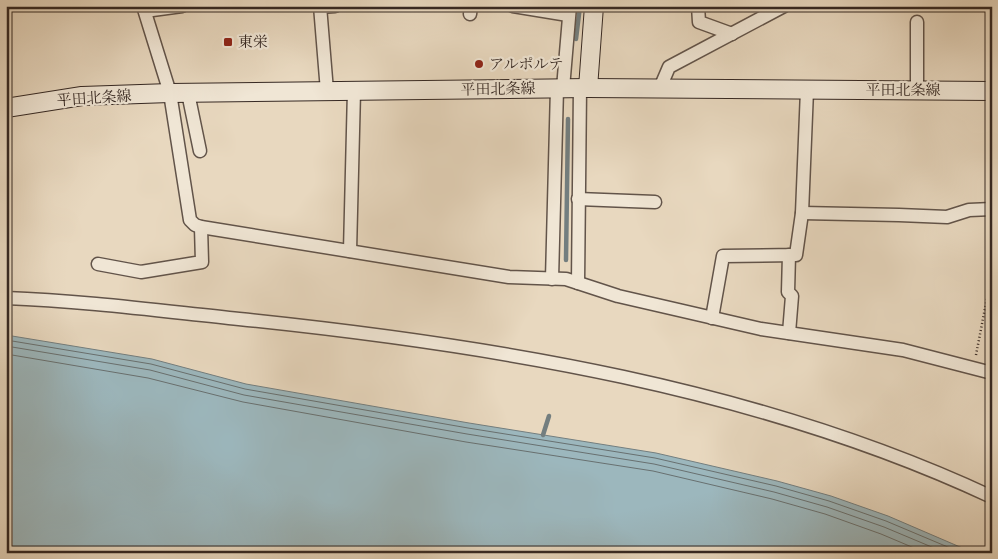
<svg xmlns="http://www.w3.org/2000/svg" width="998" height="559" font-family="'IM FELL Great Primer','Noto Serif JP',serif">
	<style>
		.water { fill: #9cb7bd; stroke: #737e7f }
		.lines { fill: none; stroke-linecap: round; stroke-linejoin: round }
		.shore { stroke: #687070; stroke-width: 1 }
		.stream { stroke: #737e7f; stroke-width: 4.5 }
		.minor-casing { stroke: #62544a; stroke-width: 15 }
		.secondary-casing { stroke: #352823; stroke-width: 20 }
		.path { stroke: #352823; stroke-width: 2.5; stroke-dasharray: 1 2.5; stroke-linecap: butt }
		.minor { stroke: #f0e6d5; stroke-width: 12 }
		.secondary { stroke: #f0e6d5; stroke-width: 18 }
		.poi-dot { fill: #8f2418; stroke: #f0e6d5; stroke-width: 2 }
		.labels { text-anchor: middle; stroke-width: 4.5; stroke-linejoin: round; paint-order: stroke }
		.poi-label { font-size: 15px; fill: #352823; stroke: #f0e6d5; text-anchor: start }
		.street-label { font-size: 15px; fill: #352823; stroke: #f0e6d5 }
	</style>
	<rect width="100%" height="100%" fill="#e8d8bf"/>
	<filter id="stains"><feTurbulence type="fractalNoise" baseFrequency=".004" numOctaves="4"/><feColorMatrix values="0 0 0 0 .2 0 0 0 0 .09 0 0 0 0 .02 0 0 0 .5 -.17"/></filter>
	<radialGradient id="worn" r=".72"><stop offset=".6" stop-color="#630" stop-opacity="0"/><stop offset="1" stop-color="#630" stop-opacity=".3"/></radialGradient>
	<path class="water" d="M6,335L152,359L246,384L469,423L656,453L777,481L831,496L888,516L974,553H6Z"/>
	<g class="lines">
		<g class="shore">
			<path d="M6,340L151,364L245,389L468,428L655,458L776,486L829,501L886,521L962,553"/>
			<path d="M6,346L150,370L244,395L467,434L654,464L774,492L827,507L884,527L946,553"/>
			<path d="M6,354L148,378L243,402L466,442L653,471L772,499L825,514L881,534L926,553"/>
		</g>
		<g class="stream">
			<path d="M576,39L580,6"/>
			<path d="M566,260L568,119"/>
			<path d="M543,435L549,416"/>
		</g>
		<defs>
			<g id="minor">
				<path d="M143,6L170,93L190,220L195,225L201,227L509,277L566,279L618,296L761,329L903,350L992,373"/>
				<path d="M320,6L327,91"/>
				<path d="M513,6L568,15"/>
				<path d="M698,6L699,22L732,34"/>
				<path d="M320,7L335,6"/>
				<path d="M145,11L182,6"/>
				<path d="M470,14L471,6"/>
				<path d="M563,88L570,6"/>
				<path d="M660,88L669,67L784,6"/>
				<path d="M917,91V22"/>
				<path d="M188,93L200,151"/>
				<path d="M578,199L655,202"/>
				<path d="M802,213L899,215L947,217L969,210L992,209"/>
				<path d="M350,251L354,91"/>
				<path d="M789,255L788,292L792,296L789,333"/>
				<path d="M98,264L141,272L202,262L201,227"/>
				<path d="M552,279L557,88"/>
				<path d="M578,283L580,88"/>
				<path d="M6,298C84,301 161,311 239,319C492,345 759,388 992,497"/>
				<path d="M712,318L723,256L796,255L802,213L807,90"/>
			</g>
			<g id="secondary">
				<path d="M588,88L594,6"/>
				<path d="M6,108L82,96L170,93L588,88L992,91"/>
			</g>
		</defs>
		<use href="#minor" class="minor-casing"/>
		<use href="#secondary" class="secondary-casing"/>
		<path class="path" d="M976,355L987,298L992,256"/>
		<use href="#minor" class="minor"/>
		<use href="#secondary" class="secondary"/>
	</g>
	<g class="poi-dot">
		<rect x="223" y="37" width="10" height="10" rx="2.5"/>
		<circle cx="479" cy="64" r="5"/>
	</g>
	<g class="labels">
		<g class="poi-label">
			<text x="238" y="47">東栄</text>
			<text x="489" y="69">アルポルテ</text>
		</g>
		<g class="street-label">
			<text transform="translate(498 89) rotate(-1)" y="5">平田北条線</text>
			<text x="903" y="95">平田北条線</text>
			<text transform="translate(94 98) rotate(-4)" y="5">平田北条線</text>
		</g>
	</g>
	<rect width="998" height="559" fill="none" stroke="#e8d8bf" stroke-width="25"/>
	<rect x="8" y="8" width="983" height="544" fill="none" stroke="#352823" stroke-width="2.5"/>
	<rect x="12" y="12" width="973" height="534" fill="none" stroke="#352823"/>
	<rect width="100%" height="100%" filter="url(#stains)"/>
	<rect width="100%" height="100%" fill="url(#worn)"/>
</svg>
